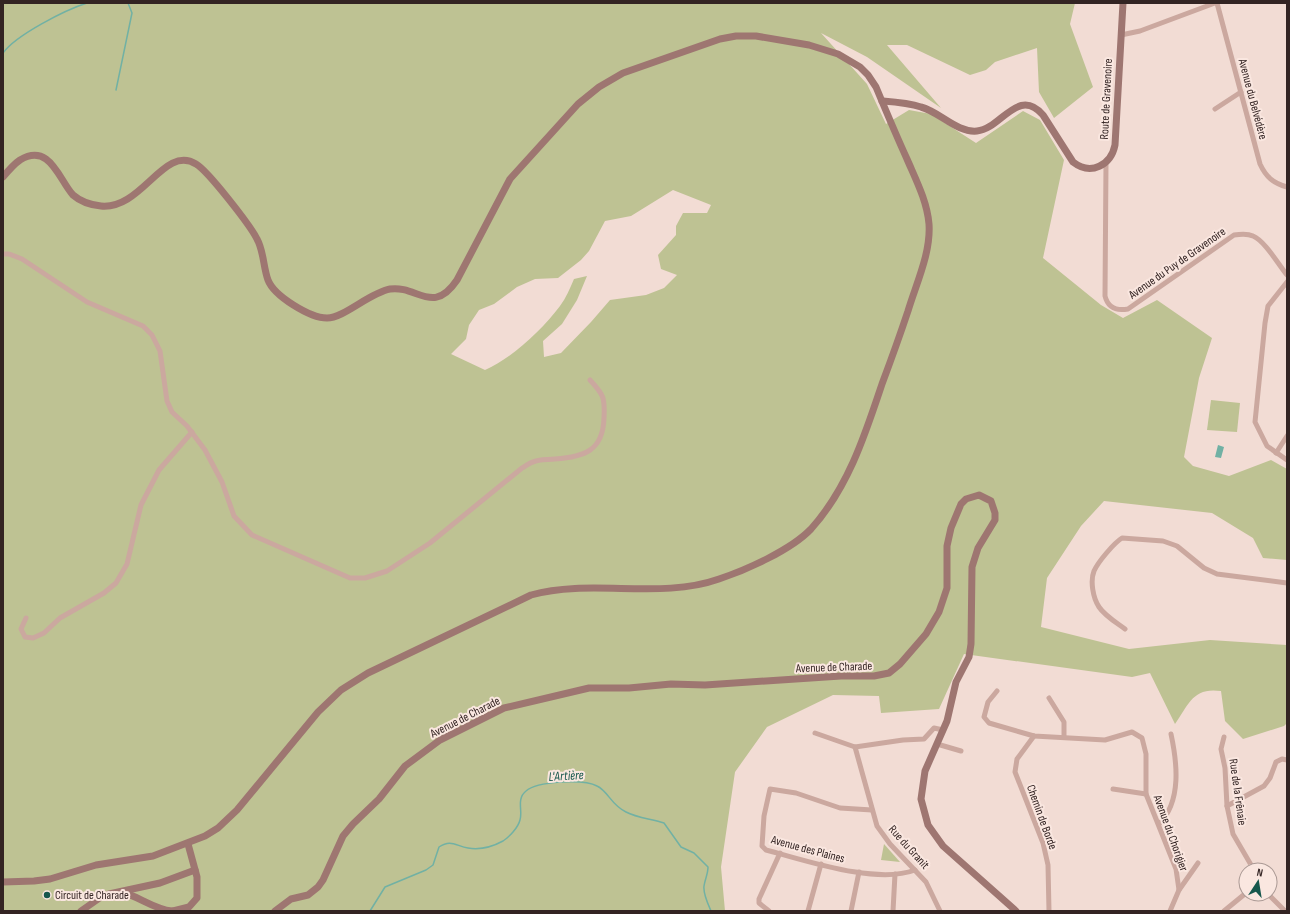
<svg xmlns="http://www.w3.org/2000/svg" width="1290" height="914" font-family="'Sofia Sans Condensed',sans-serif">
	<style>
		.green { fill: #bec293; fill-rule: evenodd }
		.water { fill: #71b1a4 }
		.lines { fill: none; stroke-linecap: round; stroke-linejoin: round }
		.stream { stroke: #71b1a4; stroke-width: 1.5 }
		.street { stroke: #cba89f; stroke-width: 5 }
		.secondary { stroke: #9e7671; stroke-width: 7 }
		.poi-dot { fill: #16574c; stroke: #fae7e0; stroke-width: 1.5 }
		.labels { text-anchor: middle; stroke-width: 4; stroke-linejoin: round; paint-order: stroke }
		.street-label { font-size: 12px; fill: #332423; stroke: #fae7e0 }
		.poi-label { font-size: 12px; fill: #332423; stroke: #fae7e0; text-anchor: start }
		.water-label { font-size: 13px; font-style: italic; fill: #16574c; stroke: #fae7e0 }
	</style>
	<rect width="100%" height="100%" fill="#f2dcd4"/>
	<g class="green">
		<path d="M3,3H1075L1070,24L1093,87L1054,118L1039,92L1037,48L995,62L986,70L970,75L907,45H887L941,108L867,57L821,33L867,84L886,124L909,110L931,114L976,143L1023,111L1040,120L1064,160L1043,258L1101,305L1123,318L1157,300L1212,338L1199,378L1184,457L1193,466L1229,476L1271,460L1287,469V560L1263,558L1253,538L1212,513L1104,501L1081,526L1047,578L1041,627L1129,649L1210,640L1287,645V723L1284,726L1243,739L1225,721L1221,691C1193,687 1189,704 1175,724L1150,673L1132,677L964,654L939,709L881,713L879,696L833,695L767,727L735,772L721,867L725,911H3V884L65,875L3,882ZM673,190L711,205L707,213H683L676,226V235L658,255L661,269L677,275L664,288L646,295L610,300L591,322L561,353L544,357L543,341L562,324L577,300L587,276L574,279C570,288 566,298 560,306C542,330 512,358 485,370L451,354L466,339L469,325L479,310L494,304L517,287L535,279L558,278L581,260L589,251L605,221L631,216Z"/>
		<path d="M1211,400L1240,403L1237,432L1207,430Z"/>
		<path d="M884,844L900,862L881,860Z"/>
	</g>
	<path class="water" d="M1218,445L1224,447L1221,458L1215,457Z"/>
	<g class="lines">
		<g class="stream">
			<path d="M3,53C16,35 65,10 87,3"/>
			<path d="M116,90L132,13L128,3"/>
			<path d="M370,911L385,887L426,870L433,865L439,847C451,839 456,846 468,848C480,850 492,847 503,841C509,837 518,828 520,820C523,811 516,799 526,791C537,781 584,779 597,786C608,791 611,805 626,812C637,818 652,819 664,823L681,847L694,853L708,867C708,874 705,879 704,886C703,894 708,904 711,911"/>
		</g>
		<g class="street">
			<path d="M1217,3L1260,164C1266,177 1273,183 1287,187"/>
			<path d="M1121,35L1140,31L1215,3"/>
			<path d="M1215,109L1241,92"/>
			<path d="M1106,163L1105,296C1108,308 1117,311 1128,309L1234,235C1240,234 1247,233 1253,236C1265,241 1278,264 1287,275"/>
			<path d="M3,254H9L22,259L87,302L143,326L152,335L160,351L167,401L172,412L187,426L205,450L222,482L234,516L252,535L350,578H365L387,571L430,543L522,468C526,466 529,463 533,462C539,459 548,460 555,459C584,457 603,451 604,418C605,398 604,395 590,380"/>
			<path d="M1287,282L1268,306L1265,323L1255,422L1267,446L1287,460"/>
			<path d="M1276,453L1287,436"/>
			<path d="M26,618L21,629L25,637L33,638L44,633L60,618L104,593L116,583L127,564L141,505L159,470L192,432"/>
			<path d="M1125,629C1117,623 1105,616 1099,607C1093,598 1090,581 1094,571C1098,562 1114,543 1122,538L1163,541L1177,546L1204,568L1217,574L1287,583"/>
			<path d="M997,691L988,702L984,717L989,723L1034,736L1105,740L1132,732L1142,738L1146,754V794L1176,869L1179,890"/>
			<path d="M1049,698L1064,722V737"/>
			<path d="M815,733L855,747L903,740L924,739L934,728L943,730"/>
			<path d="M1034,736L1017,759L1015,772L1043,843L1048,865L1049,911"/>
			<path d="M1224,737L1221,749L1225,768L1227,806L1233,834L1254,870"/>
			<path d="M937,744L961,751"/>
			<path d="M855,747L877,826L890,844L926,882L940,911"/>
			<path d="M1113,789L1146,794"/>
			<path d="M1227,806L1264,786L1270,778L1276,762L1282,759L1287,760"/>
			<path d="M872,810L840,808L796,793L770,789L764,816L762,846L766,850C805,860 876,885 915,870"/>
			<path d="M1159,824C1182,801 1177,762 1171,734"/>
			<path d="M1268,894L1285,911"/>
			<path d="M769,911L759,903V899L780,853"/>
			<path d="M808,911L821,864"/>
			<path d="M851,911L859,872"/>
			<path d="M893,911L895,874"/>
			<path d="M1170,911L1179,890L1198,863"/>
			<path d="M1224,911L1246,893"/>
		</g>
		<g class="secondary">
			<path d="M882,101C895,102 909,103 921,107C940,112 957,133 977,131C1001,129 1018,86 1043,115L1073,162C1091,176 1111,165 1115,145L1123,3"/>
			<path d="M3,177C8,171 14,164 20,160C50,142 59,180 73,195C81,202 91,205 101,206C142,210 164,144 196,164C208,171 250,225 257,239C264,252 263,266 268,280C274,296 310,318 327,318C344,318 369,293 390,289C417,285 433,316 457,280L510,179L578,104L599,87L623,73L720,39L736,36H756L809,45L838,54L860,67L868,75L876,87C886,111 896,135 907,159C916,180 927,201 929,224C931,253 916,284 908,311C900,335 891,360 882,384C865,435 848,488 811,529C791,550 746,570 719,579C660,600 591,578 531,595L368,673L341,690L318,712L237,810L218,828L205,836L153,856L96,865L50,879L34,881L3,882"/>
			<path d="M121,892C139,896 153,909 172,911"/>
			<path d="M81,911L101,897L109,894L160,883L195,870"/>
			<path d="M173,911L189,907L197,898V877L188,844"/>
			<path d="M275,911L291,899L308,895L318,887L323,880L343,836L353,824L379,799L405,766L440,740L504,708L589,688H629L671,684L705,685L841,676H874L889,673L900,664L926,634L939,612L947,588V546L951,528L961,504L966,499L979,495L991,501L995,513V520L978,548L972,567L971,644L969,657L956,682L947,721L925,771L921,799L928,825L943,846L1016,911"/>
		</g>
	</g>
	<circle class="poi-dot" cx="47" cy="895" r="4"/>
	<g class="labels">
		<g class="street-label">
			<text transform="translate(1106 99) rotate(-87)" y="4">Route de Gravenoire</text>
			<text transform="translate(1253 99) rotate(75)" y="4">Avenue du Belvédère</text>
			<text transform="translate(1177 263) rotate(-35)" y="4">Avenue du Puy de Gravenoire</text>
			<text transform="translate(834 667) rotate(-2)" y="4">Avenue de Charade</text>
			<text transform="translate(465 717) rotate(-27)" y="4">Avenue de Charade</text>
			<text transform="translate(1238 792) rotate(82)" y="4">Rue de la Frênaie</text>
			<text transform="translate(1042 817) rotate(70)" y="4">Chemin de Borde</text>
			<text transform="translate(1171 833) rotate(70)" y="4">Avenue du Chorigier</text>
			<text transform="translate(909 847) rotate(48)" y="4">Rue du Granit</text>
			<text transform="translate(808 849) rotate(15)" y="4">Avenue des Plaines</text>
		</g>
		<g class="poi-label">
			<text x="55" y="899">Circuit de Charade</text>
		</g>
		<g class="water-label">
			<text transform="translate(566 775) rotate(-3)" y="5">L'Artière</text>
		</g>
	</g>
	<rect width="1290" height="914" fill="none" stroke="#332423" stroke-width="8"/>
	<g transform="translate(1258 882) rotate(12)"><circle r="19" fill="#fae7e0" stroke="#aa9994"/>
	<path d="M0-3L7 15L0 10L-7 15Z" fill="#16574c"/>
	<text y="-6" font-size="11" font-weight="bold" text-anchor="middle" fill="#332423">N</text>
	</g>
</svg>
